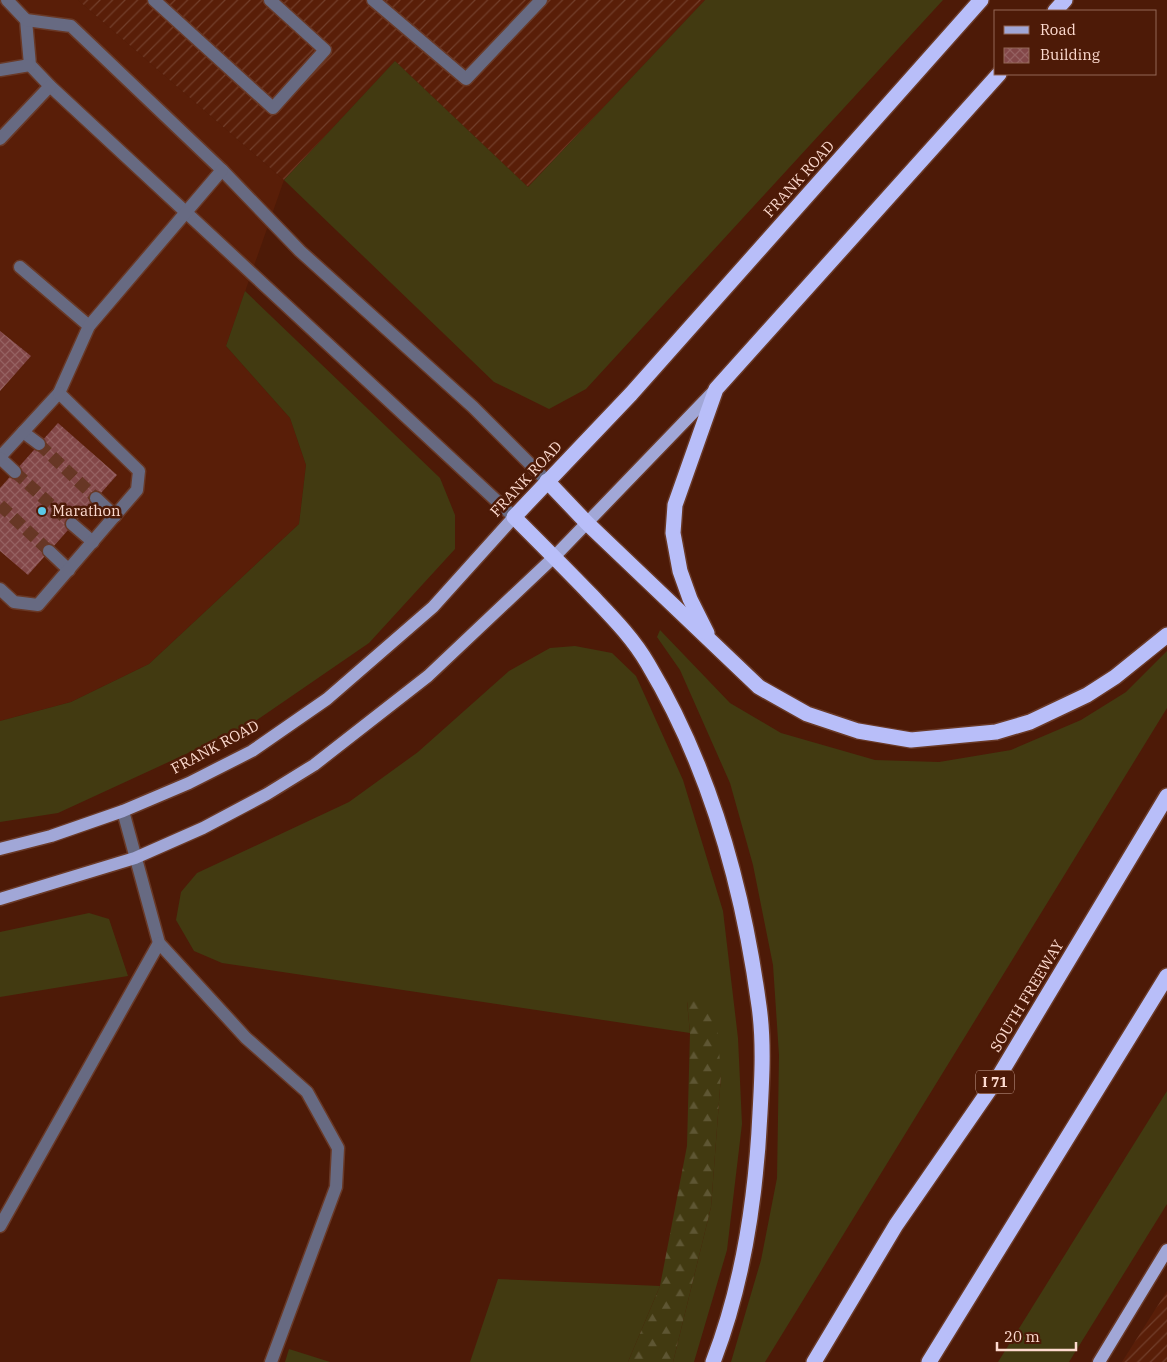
<svg xmlns="http://www.w3.org/2000/svg" width="1167" height="1362" font-family="'IBM Plex Serif',serif">
	<style>
		.built { fill: #591e08 }
		.industrial { fill: url(#industrial-furrows) }
		.grass { fill: #423a11 }
		.forest { fill: url(#forest-firs) }
		.building { fill: url(#building-cross-hatch) }
		.lines { fill: none; stroke-linecap: round; stroke-linejoin: round }
		.minor-tunnel { stroke: #673725; stroke-width: 12; stroke-dasharray: 12 6; stroke-linecap: butt }
		.minor-casing { stroke: #693927; stroke-width: 15 }
		.major-casing { stroke: #693927; stroke-width: 15 }
		.highway-casing { stroke: #693927; stroke-width: 18 }
		.minor { stroke: #676a82; stroke-width: 12 }
		.major { stroke: #a1a7d7; stroke-width: 12 }
		.highway { stroke: #b8bef9; stroke-width: 15 }
		.poi-dot { fill: #5bc8e7; stroke: #4d1a07; stroke-width: 2 }
		.labels { text-anchor: middle; stroke-width: 5; stroke-linejoin: round; paint-order: stroke }
		.shield { fill: #4d1a07; stroke: #c8a093; stroke-width: 1 }
		.shield-label { font-size: 14px; font-weight: bold; fill: #fddacf }
		.street-label { font-size: 15px; fill: #fddacf; stroke: #4d1a07 }
		.poi-label { font-size: 15px; fill: #fddacf; stroke: #4d1a07; text-anchor: start }
	</style>
	<defs>
		<pattern id="industrial-furrows" width="10" height="10" patternUnits="userSpaceOnUse" patternTransform="scale(1.25)"><rect width="10" height="10" fill="#591e08"/><path d="M-1 1l2-2M0 10L10 0M9 11l2-2" fill="none" stroke="#723e2b"/></pattern>
		<pattern id="forest-firs" width="22" height="20" patternUnits="userSpaceOnUse" patternTransform="scale(1.25)"><rect width="22" height="20" fill="#423a11"/><path d="M5 1l3.5 6h-7zM16 11l3.5 6h-7z" fill="#5e5633"/></pattern>
		<pattern id="building-cross-hatch" width="8" height="8" patternUnits="userSpaceOnUse" patternTransform="scale(1.25)"><rect width="8" height="8" fill="#834748"/><path d="M0 0l8 8M0 8l8-8" fill="none" stroke="#956161"/></pattern>
	</defs>
	<rect width="100%" height="100%" fill="#4d1a07"/>
	<path class="built" d="M0,0H78L284,180L226,346L290,418L306,465L299,524L149,664L71,702L0,721Z"/>
	<g class="industrial">
		<path d="M78,0H705L528,187L395,61L284,180Z"/>
		<path d="M1167,1291V1362H1122Z"/>
	</g>
	<g class="grass">
		<path d="M705,0H943L586,389L549,409L494,382L284,180L395,61L528,187Z"/>
		<path d="M245,291L440,478L455,515V549L369,643L251,724L58,813L0,822V721L71,702L149,664L299,524L306,465L290,418L226,346Z"/>
		<path d="M660,630L730,703L781,733L875,760L939,762L1011,750L1081,720L1126,692L1167,651V708L765,1362H731L761,1260L777,1178L779,1055L773,965L753,865L730,783L680,670L657,637Z"/>
		<path d="M575,646L612,653L636,676L683,780L723,911L738,1038L742,1124L727,1250L694,1362H673L711,1207L721,1075L687,1001L690,1033L222,963L194,951L176,920L181,892L197,873L349,802L418,752L509,671L550,648Z"/>
		<path d="M89,913L109,919L128,976L0,997V932Z"/>
		<path d="M1167,1091V1204L1069,1362H998Z"/>
		<path d="M498,1279L660,1286L628,1362H470Z"/>
		<path d="M289,1349L330,1362H285Z"/>
	</g>
	<path class="forest" d="M687,1000L715,1002L721,1075L711,1207L673,1362H628L660,1286L687,1146L690,1033Z"/>
	<g class="building">
		<path d="M0,331L31,356L0,391Z"/>
		<path d="M58,423L117,475L28,575L0,551V488Z"/>
	</g>
	<g class="lines">
		<g class="minor-tunnel">
			<path d="M39,444L96,498"/>
			<path d="M15,472L72,524"/>
			<path d="M0,505L49,551"/>
		</g>
		<defs>
			<g id="minor">
				<path d="M7,0L26,20L30,65L50,86L514,517"/>
				<path d="M154,0L273,108L325,50L270,0"/>
				<path d="M373,0L466,79L541,0"/>
				<path d="M26,20L71,26L222,170L300,251L473,407L547,481"/>
				<path d="M0,70L30,65"/>
				<path d="M0,139L50,86"/>
				<path d="M20,267L89,326"/>
				<path d="M23,432L39,444"/>
				<path d="M0,457L59,393L89,326L222,170"/>
				<path d="M0,458L15,472"/>
				<path d="M96,498L115,516"/>
				<path d="M72,524L93,542"/>
				<path d="M49,551L69,570"/>
				<path d="M0,589L14,602L38,605L137,490L139,471L59,393"/>
				<path d="M123,811L159,943L246,1038L307,1092L338,1148L336,1187L271,1362"/>
				<path d="M0,1226L159,943"/>
			</g>
			<g id="major">
				<path d="M0,849L51,836L123,811L189,783L252,751L327,699L433,607L514,517"/>
				<path d="M0,899L135,858L203,828L267,794L314,765L428,676L554,557L714,391"/>
				<path d="M1099,1362L1167,1250"/>
			</g>
			<g id="highway">
				<path d="M1055,11L1065,0"/>
				<path d="M547,481L587,523L759,687L807,714L858,731L911,740L996,732L1030,722L1087,695L1115,677L1167,635"/>
				<path d="M707,633L690,599L680,571L673,533L675,505L716,389L999,74"/>
				<path d="M713,1362C744,1282 756,1198 760,1113C762,1078 764,1041 759,1006C743,888 709,766 648,664C633,638 612,617 592,596C566,569 540,543 514,517L631,394L981,0"/>
				<path d="M814,1362L896,1225L999,1076L1167,796"/>
				<path d="M929,1362L1167,976"/>
			</g>
		</defs>
		<use href="#minor" class="minor-casing"/>
		<use href="#major" class="major-casing"/>
		<use href="#highway" class="highway-casing"/>
		<use href="#minor" class="minor"/>
		<use href="#major" class="major"/>
		<use href="#highway" class="highway"/>
	</g>
	<circle class="poi-dot" cx="42" cy="511" r="5"/>
	<g class="labels">
		<rect class="shield" x="976" y="1070.5" width="38" height="23" rx="4"/>
		<g class="shield-label">
			<text x="995" y="1087">I 71</text>
		</g>
		<g class="street-label">
			<text transform="translate(799 179) rotate(-48)" y="5">FRANK ROAD</text>
			<text transform="translate(526 479) rotate(-47)" y="5">FRANK ROAD</text>
			<text transform="translate(215 747) rotate(-28)" y="5">FRANK ROAD</text>
			<text transform="translate(1027 996) rotate(-59)" y="5">SOUTH FREEWAY</text>
		</g>
		<g class="poi-label">
			<text x="52" y="516">Marathon</text>
		</g>
	</g>
	<rect x="994" y="10" width="162" height="65" fill="#4d1a07" stroke="#936757"/>
	<rect x="1004" y="26" width="25" height="8" fill="#a1a7d7" stroke="#936757"/>
	<text x="1040" y="35" font-size="15" fill="#fddacf">Road</text>
	<rect x="1004" y="48" width="25" height="15" fill="url(#building-cross-hatch)" stroke="#936757"/>
	<text x="1040" y="60" font-size="15" fill="#fddacf">Building</text>
	<path d="M997 1342v8h79v-8" fill="none" stroke="#fddacf" stroke-width="2.5"/>
	<text x="1004" y="1342" font-size="15" fill="#fddacf" stroke="#4d1a07" stroke-width="4" paint-order="stroke">20 m</text>
</svg>
